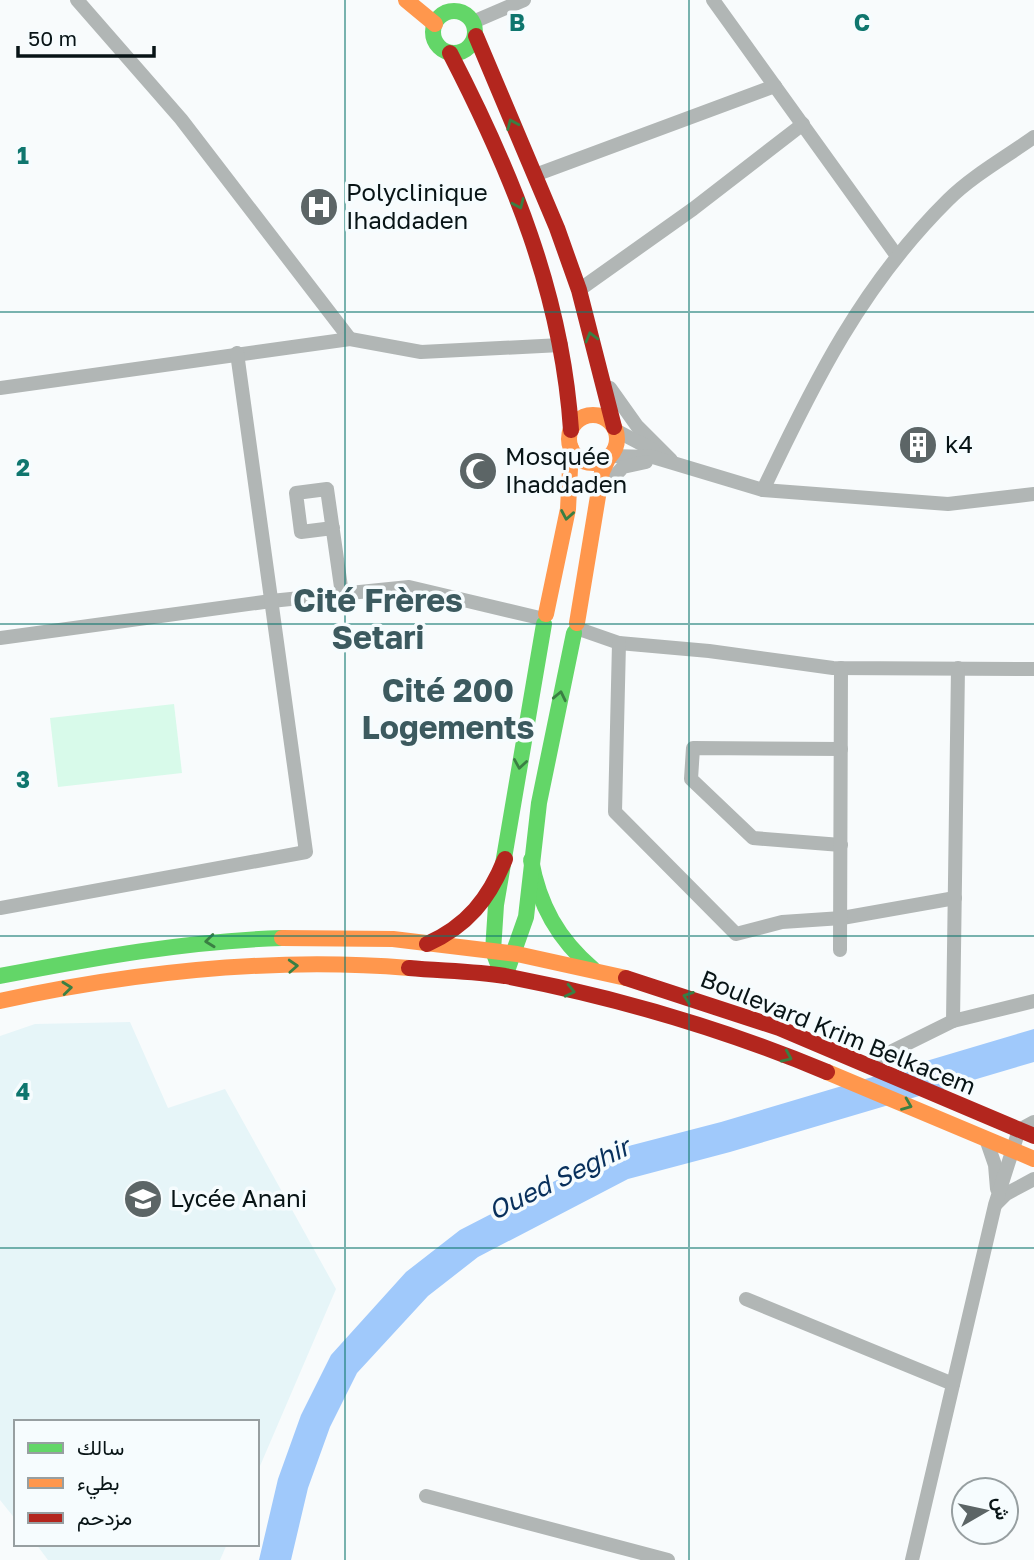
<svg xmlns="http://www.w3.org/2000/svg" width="1034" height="1560" font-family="'Golos Text',Vazirmatn,sans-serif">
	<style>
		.built { fill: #e6f5f8 }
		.green { fill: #d8faea }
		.water { fill: #a0c9fb }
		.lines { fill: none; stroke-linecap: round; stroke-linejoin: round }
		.street { stroke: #b1b6b5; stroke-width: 14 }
		.fast { stroke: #63d668; stroke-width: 16 }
		.slow { stroke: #ff974d; stroke-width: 16 }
		.jam { stroke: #b3261e; stroke-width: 16 }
		.oneway { stroke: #3a7f43 }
		.grid { fill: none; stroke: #0f766e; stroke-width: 2; stroke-opacity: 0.55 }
		.labels { text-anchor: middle; stroke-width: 7; stroke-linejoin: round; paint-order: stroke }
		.poi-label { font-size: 24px; fill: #081416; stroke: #f6fcfe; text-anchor: start }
		.street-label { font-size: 24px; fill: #081416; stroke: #f6fcfe }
		.water-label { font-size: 26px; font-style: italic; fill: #08305c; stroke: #f6fcfe }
		.district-label { font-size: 32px; font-weight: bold; fill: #3c5a5f; stroke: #f6fcfe }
		.grid-label { font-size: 23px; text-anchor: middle; font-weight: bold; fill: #0f766e; stroke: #f6fcfe; stroke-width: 7; stroke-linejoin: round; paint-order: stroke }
	</style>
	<rect width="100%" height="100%" fill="#f8fbfc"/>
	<g class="built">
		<path d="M130,1022L168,1108L225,1089L336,1289L257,1473V1422H16V1520L0,1500V1036L35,1024Z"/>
		<path d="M36,1544H227L220,1560H48Z"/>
	</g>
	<path class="green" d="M174,704L182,773L58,787L50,718Z"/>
	<path class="water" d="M1034,1029V1062L730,1152L628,1179L478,1257L428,1296L357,1373L330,1427L308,1488L291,1560H259L278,1479L301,1415L331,1355L406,1272L460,1230L617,1149L721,1122Z"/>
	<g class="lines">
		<g class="street">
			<path d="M77,0L181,119L350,339"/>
			<path d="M713,0L897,256"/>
			<path d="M473,22L524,0"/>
			<path d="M535,175L775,86"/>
			<path d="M579,290L693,209L803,124"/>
			<path d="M0,388L350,339L421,352L561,345"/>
			<path d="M610,388L637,426L671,460"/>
			<path d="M615,430L653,450"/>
			<path d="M610,456L653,457L763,490L948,504L1034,494"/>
			<path d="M763,490C814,382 862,285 948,200C972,176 1006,157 1034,137"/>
			<path d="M601,491L623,467L646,462"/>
			<path d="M333,528L301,532L296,493L327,489L342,594"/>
			<path d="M576,628L619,643L709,651L833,668L1034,669"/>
			<path d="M0,638L271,601L409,587L544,619"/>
			<path d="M619,643L615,812L736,934L782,922L842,918L955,898"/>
			<path d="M841,845L753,838L691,779L693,748L841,749"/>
			<path d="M0,908L306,852L237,353"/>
			<path d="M840,950L841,668"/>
			<path d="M953,1021L1034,1001"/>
			<path d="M866,1064L953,1021L958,668"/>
			<path d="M986,1139L995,1165L997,1189"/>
			<path d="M996,1204L1006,1194L1034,1179"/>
			<path d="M746,1299L953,1384"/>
			<path d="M426,1496L668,1560"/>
			<path d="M912,1560L995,1205L1019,1130L1034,1122"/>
		</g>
		<g class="fast">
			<circle cx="454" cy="32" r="21"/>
			<path d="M531,860C539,905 558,939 593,969"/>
			<path d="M499,967L493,951L496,905L544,624"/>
			<path d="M508,968L526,917L539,803L574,633"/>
			<path d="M0,976C94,958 186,941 282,938"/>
		</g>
		<g class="slow">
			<path d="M406,0L435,24"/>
			<circle cx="593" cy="439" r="24"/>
			<path d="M546,614L568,509L571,448"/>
			<path d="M577,623L602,472L608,459"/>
			<path d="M282,938L393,939L517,954L626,978"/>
			<path d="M0,1001C133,972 273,957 409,968"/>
			<path d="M827,1072L1034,1159"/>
		</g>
		<g class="jam">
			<path d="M476,36L557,228L579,290L614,427"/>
			<path d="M450,53C512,173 562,294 571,430"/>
			<path d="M427,944C467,926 489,899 505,859"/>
			<path d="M409,968C441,971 474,971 505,976C615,997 724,1029 827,1072"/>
			<path d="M626,978L779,1028L1034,1136"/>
		</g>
	</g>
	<defs><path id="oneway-chevron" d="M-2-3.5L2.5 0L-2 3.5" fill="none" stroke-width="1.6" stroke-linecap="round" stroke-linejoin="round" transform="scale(1.75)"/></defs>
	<g class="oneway">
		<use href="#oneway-chevron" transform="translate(512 124) rotate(-114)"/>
		<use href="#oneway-chevron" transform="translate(519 204) rotate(66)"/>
		<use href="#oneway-chevron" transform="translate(591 337) rotate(-105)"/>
		<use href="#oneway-chevron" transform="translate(567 515) rotate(100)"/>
		<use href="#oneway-chevron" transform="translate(560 696) rotate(-78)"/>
		<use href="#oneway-chevron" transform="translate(520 764) rotate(99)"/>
		<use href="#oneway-chevron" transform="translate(210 941) rotate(174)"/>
		<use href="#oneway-chevron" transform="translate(293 966) rotate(-3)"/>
		<use href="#oneway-chevron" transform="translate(67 988) rotate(-6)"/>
		<use href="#oneway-chevron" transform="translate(570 991) rotate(13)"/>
		<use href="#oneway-chevron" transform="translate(688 997) rotate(-161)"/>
		<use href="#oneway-chevron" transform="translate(787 1057) rotate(24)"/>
		<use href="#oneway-chevron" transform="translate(907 1105) rotate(22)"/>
	</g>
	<path class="grid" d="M345,0V1560M689,0V1560M0,312H1034M0,624H1034M0,936H1034M0,1248H1034"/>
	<defs>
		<symbol id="hospital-disc" viewBox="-11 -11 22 22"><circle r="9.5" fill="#5c6566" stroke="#f6fcfe"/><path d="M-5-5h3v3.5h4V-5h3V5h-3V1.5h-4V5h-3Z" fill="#fff"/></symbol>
		<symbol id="building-disc" viewBox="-11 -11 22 22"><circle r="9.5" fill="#5c6566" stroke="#f6fcfe"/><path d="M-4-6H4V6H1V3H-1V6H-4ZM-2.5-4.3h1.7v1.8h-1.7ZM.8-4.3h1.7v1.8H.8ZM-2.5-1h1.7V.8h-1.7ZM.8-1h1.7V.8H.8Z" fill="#fff"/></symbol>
		<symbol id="mosque-disc" viewBox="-11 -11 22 22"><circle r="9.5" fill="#5c6566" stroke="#f6fcfe"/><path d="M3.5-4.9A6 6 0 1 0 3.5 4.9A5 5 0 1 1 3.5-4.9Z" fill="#fff"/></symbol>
		<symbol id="school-disc" viewBox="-11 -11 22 22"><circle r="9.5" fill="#5c6566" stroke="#f6fcfe"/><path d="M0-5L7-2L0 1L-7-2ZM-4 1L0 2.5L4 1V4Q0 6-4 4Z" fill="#fff"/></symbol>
	</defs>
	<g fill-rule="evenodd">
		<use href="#hospital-disc" x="297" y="185" width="44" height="44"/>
		<use href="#building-disc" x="896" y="423" width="44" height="44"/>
		<use href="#mosque-disc" x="456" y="449" width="44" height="44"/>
		<use href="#school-disc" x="121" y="1177" width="44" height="44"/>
	</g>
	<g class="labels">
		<g class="poi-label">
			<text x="346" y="201">Polyclinique<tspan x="346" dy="28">Ihaddaden</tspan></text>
			<text x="945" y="453">k4</text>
			<text x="505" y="465">Mosquée<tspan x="505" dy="28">Ihaddaden</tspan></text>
			<text x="170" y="1207">Lycée Anani</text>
		</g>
		<g class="street-label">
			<text transform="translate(838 1033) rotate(22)" y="8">Boulevard Krim Belkacem</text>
		</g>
		<g class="water-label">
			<text transform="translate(559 1179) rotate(-26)" y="9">Oued Seghir</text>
		</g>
		<g class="district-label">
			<text x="378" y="612">Cité Frères<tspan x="378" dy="37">Setari</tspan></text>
			<text x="448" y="702">Cité 200<tspan x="448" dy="37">Logements</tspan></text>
		</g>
	</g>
	<g class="grid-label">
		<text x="517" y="31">B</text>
		<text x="862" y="31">C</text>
		<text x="23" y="164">1</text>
		<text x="23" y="476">2</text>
		<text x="23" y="788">3</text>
		<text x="23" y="1100">4</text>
	</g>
	<rect x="14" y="1420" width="245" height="126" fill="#f6fcfe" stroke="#979fa1" stroke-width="2"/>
	<rect x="28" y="1443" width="35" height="10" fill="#63d668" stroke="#979fa1" stroke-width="2"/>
	<text x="77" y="1455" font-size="21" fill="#081416">سالك</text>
	<rect x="28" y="1478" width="35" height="10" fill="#ff974d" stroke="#979fa1" stroke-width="2"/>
	<text x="77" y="1490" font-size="21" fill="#081416">بطيء</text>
	<rect x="28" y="1513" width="35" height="10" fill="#b3261e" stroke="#979fa1" stroke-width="2"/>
	<text x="77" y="1525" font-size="21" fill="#081416">مزدحم</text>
	<g transform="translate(985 1511) rotate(81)"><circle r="33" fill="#f6fcfe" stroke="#979fa1" stroke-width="2"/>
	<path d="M0-5L12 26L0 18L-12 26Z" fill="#5c6566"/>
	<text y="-10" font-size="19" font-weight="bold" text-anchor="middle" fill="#081416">ش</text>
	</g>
	<path d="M18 46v10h136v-10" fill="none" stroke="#081416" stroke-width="3.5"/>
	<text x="28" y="46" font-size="21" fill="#081416" stroke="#f6fcfe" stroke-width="5" paint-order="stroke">50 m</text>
</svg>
